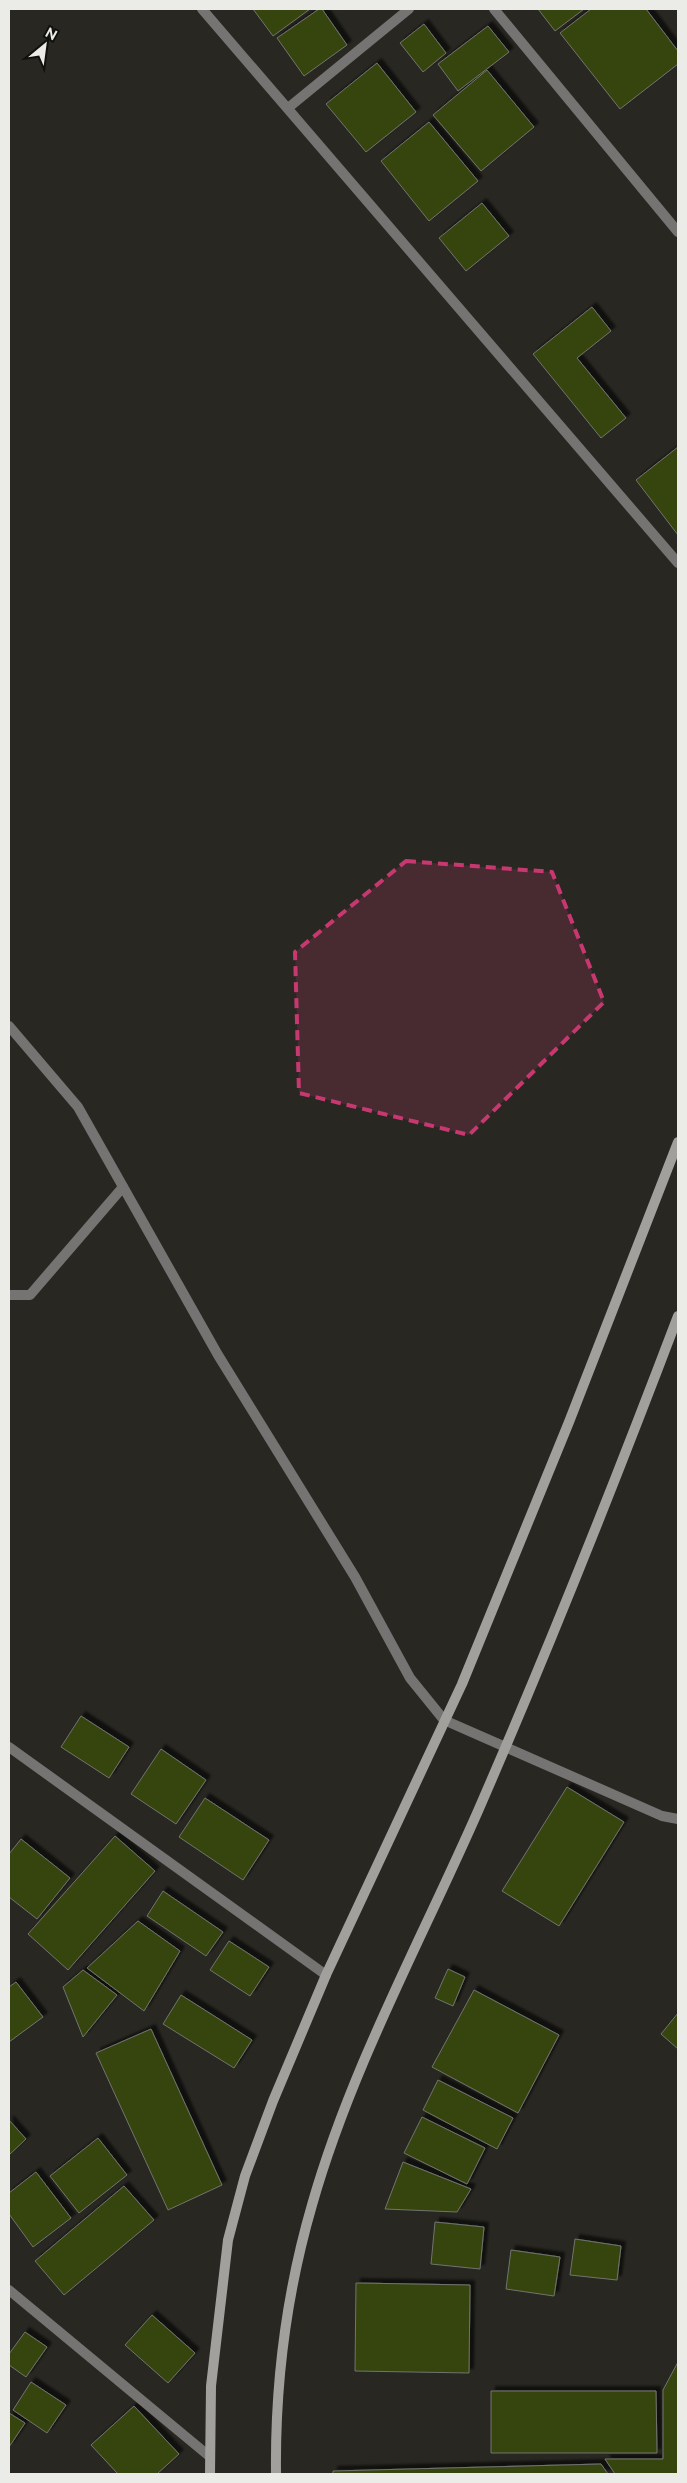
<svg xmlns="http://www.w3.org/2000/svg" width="687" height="2483" font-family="Raleway,sans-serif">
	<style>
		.building { fill: #354410; stroke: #72746e; filter: url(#shadow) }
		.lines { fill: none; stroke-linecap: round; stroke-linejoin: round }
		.minor { stroke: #757472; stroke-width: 10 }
		.secondary { stroke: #a2a09c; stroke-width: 10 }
		.marked { fill: #c83870; fill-opacity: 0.2; stroke: #c83870; stroke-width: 4; stroke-dasharray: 10 6; stroke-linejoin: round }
	</style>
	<defs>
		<filter id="shadow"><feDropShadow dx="4.5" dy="-4.5" stdDeviation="1" flood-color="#0009"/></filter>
	</defs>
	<rect width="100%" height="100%" fill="#282722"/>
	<g class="building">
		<path d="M253,9H310L273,36Z"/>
		<path d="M319,9H322L347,45L304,76L277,38Z"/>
		<path d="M538,9H584L555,31Z"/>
		<path d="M591,9H646L678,51V64L620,109L560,33Z"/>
		<path d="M424,24L446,53L423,72L400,43Z"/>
		<path d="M488,26L509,52L458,91L438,64Z"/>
		<path d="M377,63L416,112L366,152L326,104Z"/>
		<path d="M487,70L534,127L481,171L433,115Z"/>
		<path d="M429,122L478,181L429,221L381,161Z"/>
		<path d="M482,203L509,236L466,271L439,238Z"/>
		<path d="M592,307L611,331L577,358L626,418L601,438L533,354Z"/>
		<path d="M678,447V535L636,480Z"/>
		<path d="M81,1716L129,1747L109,1778L61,1747Z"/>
		<path d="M161,1749L206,1780L176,1824L131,1794Z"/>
		<path d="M567,1787L624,1822L559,1926L502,1891Z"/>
		<path d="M205,1798L269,1840L243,1880L179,1837Z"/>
		<path d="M115,1836L155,1871L68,1970L28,1934Z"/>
		<path d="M21,1839L70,1878L37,1919L9,1897V1854Z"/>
		<path d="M163,1891L223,1932L206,1956L147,1916Z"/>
		<path d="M138,1921L180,1951L144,2011L87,1968Z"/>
		<path d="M229,1941L269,1967L250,1996L210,1970Z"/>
		<path d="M448,1969L465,1977L453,2006L435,1998Z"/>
		<path d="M83,1970L117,1995L83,2037L63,1987Z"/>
		<path d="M16,1982L43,2017L9,2042V1987Z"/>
		<path d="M474,1990L559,2035L518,2113L432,2067Z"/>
		<path d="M181,1995L252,2040L234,2068L163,2024Z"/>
		<path d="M678,2013V2049L661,2034Z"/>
		<path d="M151,2029L222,2185L168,2210L96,2053Z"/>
		<path d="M438,2080L513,2118L497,2149L423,2110Z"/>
		<path d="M422,2117L485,2148L467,2184L404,2153Z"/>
		<path d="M9,2120L26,2139L9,2155Z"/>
		<path d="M98,2138L127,2175L79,2213L50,2176Z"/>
		<path d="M403,2162L471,2189L457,2212L385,2209Z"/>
		<path d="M36,2172L71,2218L33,2247L9,2214V2193Z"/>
		<path d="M124,2186L154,2220L64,2295L35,2261Z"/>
		<path d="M435,2222L484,2227L480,2269L431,2264Z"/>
		<path d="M575,2239L621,2246L617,2280L570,2275Z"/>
		<path d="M511,2250L560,2257L554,2296L506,2289Z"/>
		<path d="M356,2283L470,2285L469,2373L355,2371Z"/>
		<path d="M152,2315L195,2353L168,2383L125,2345Z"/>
		<path d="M25,2332L47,2347L26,2377L9,2365V2354Z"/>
		<path d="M678,2362V2474H615L605,2459H663V2390Z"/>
		<path d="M31,2382L66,2405L47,2433L13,2410Z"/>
		<path d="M491,2391H656L657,2453H491Z"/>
		<path d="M134,2406L179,2454L157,2474H118L91,2445Z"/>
		<path d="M9,2413L25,2423L9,2447Z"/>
		<path d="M601,2464L608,2474H333V2471Z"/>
	</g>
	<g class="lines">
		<g class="minor">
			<path d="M202,9L678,563"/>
			<path d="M494,9L678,232"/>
			<path d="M288,108L409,9"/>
			<path d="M9,1026L78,1107L218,1355L355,1577L410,1678L444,1720L662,1816L678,1819"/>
			<path d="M9,1295H30L123,1187"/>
			<path d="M9,1747L326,1975"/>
			<path d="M9,2290L209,2456"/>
		</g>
		<g class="secondary">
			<path d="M210,2474L211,2386L228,2240L245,2176L273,2101L326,1975L462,1684L569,1422L678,1142"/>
			<path d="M276,2474C275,2385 287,2291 312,2205C351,2068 421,1941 478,1811C549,1648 615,1482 678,1316"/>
		</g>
	</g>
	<path class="marked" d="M406,861L552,872L604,1002L469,1135L299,1093L295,952Z"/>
	<rect width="687" height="2483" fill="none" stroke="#ebebe7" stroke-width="20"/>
	<g transform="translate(45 45) rotate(29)" stroke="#10100e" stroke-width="4" paint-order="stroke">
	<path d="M0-4L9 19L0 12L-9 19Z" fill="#ebebe7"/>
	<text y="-8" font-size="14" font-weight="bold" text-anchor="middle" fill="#ebebe7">N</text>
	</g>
</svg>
